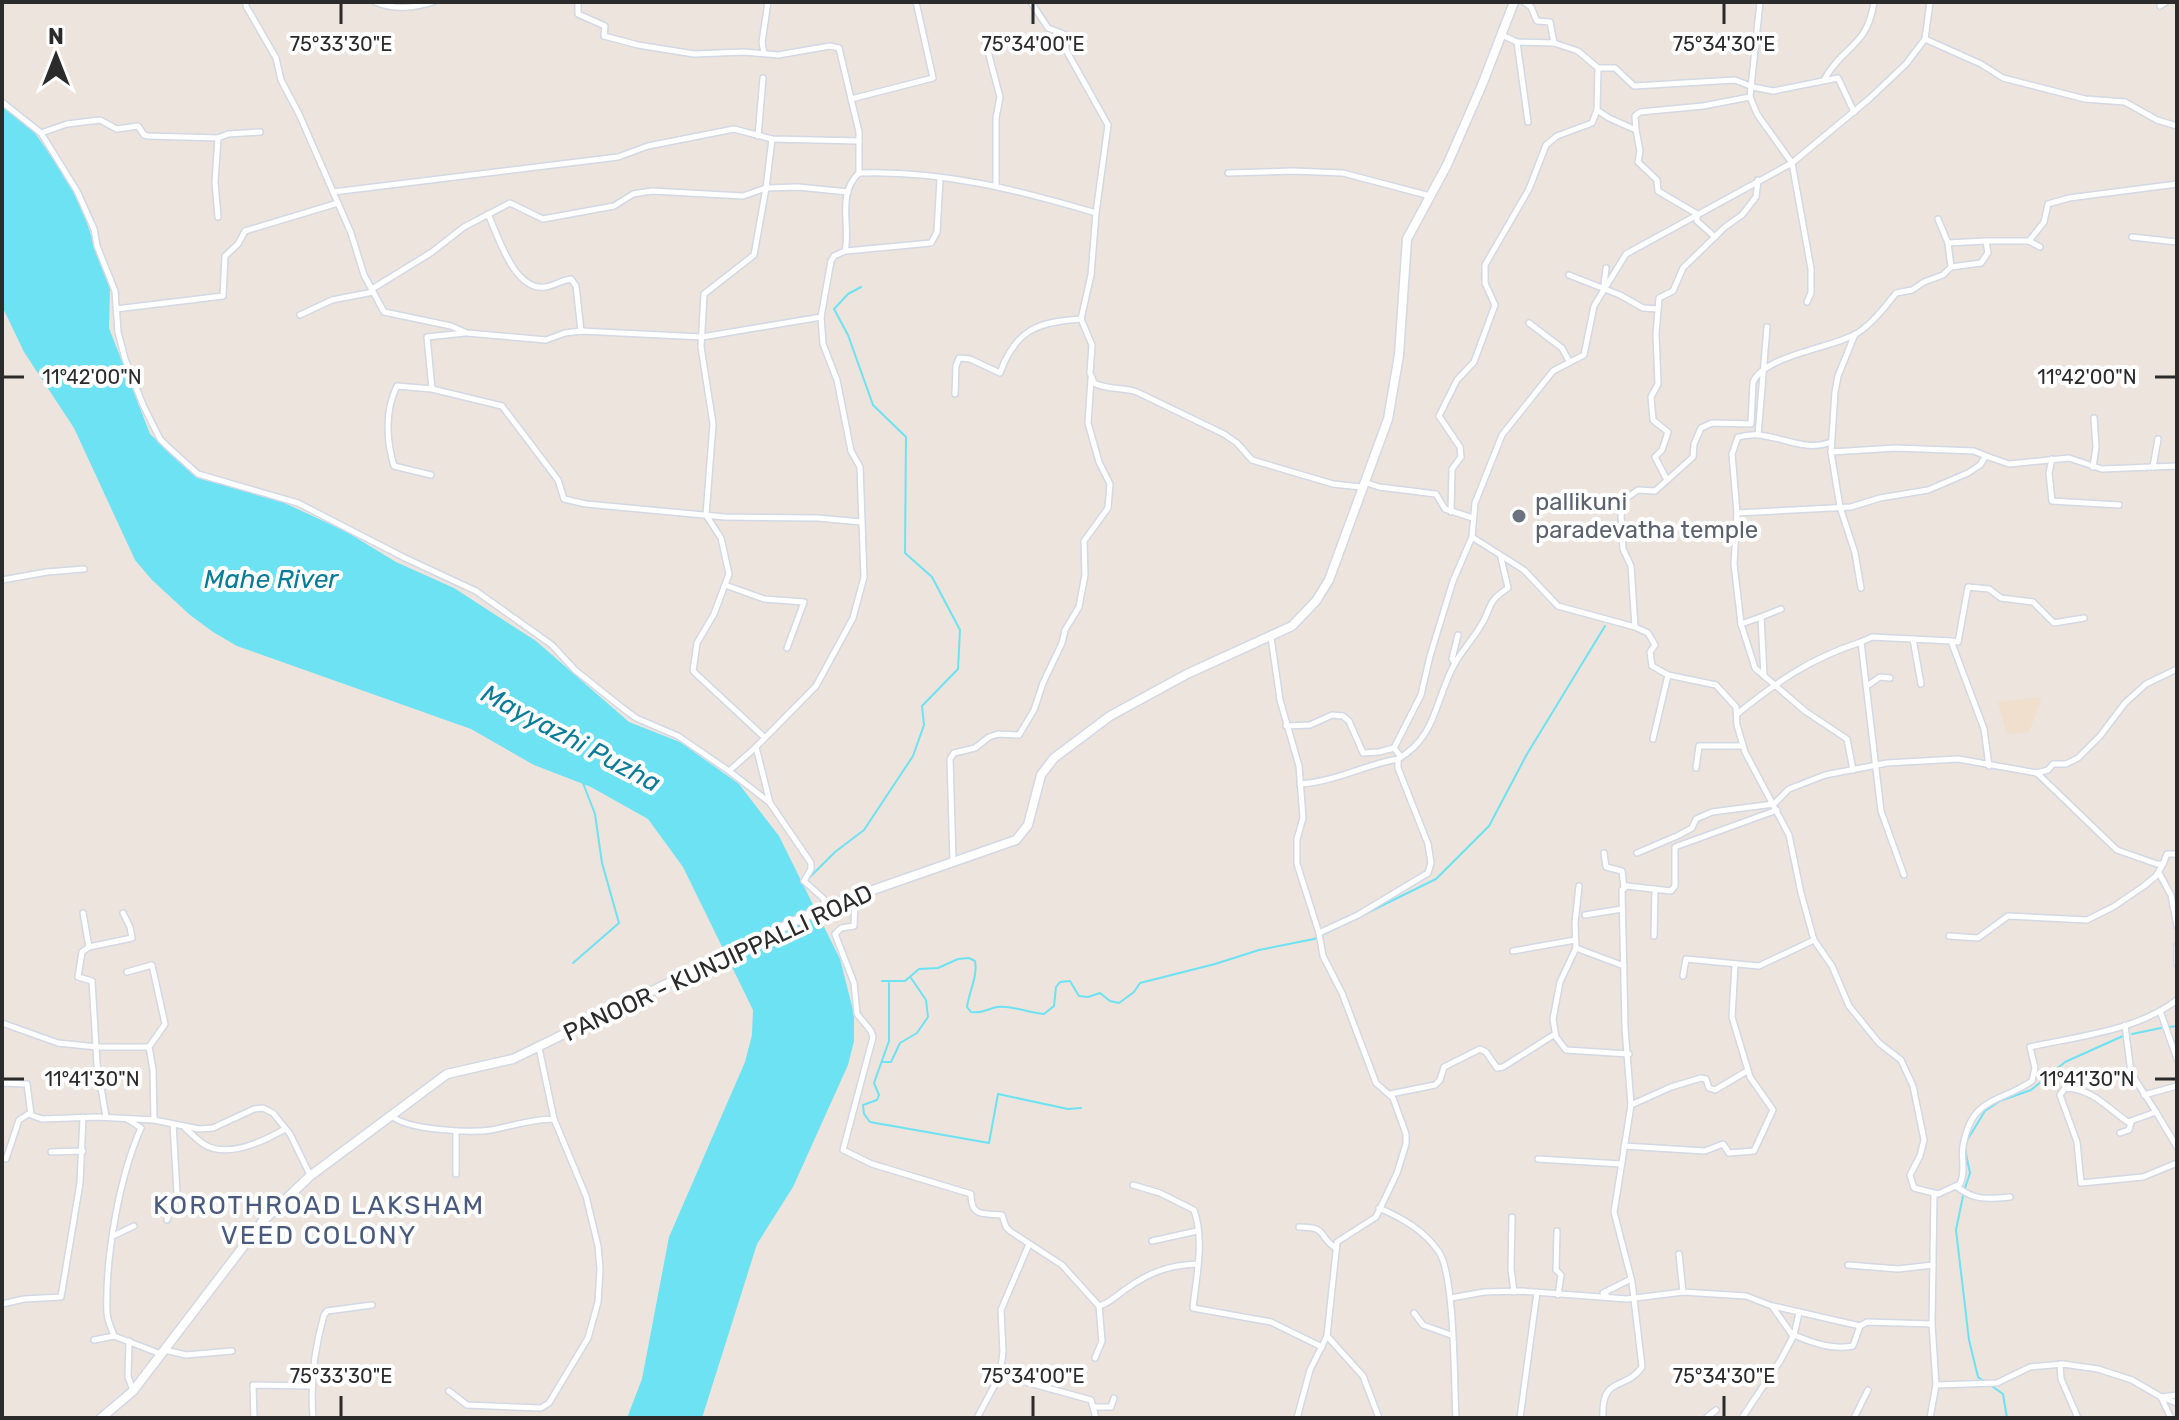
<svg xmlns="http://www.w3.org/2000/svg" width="2179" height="1420" font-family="Rubik,sans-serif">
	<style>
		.education { fill: #efdfcc }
		.water { fill: #6de2f3 }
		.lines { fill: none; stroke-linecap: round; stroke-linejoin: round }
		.stream { stroke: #6de2f3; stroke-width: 2 }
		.minor-casing { stroke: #d2d8e4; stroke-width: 8 }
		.secondary-casing { stroke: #d2d8e4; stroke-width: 11 }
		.minor { stroke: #fff; stroke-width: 5 }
		.secondary { stroke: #fff; stroke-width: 8 }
		.ticks { fill: none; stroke: #2b2b2b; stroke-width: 3 }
		.worship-dot { fill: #6b7280; stroke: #fff; stroke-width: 3 }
		.labels { text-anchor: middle; stroke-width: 8; stroke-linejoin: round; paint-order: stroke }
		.worship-label { font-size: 24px; fill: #5b616d; stroke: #fff; text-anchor: start }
		.street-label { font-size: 24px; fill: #2b2b2b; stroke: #fff }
		.water-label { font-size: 26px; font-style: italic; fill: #097c9a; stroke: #fff }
		.neighbourhood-label { font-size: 26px; letter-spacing: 2px; fill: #4a5a7e; stroke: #fff }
		.ticks-label { font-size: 20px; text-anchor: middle; fill: #2b2b2b; stroke: #fff; stroke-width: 8; stroke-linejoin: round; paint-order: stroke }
	</style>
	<rect width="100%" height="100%" fill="#ede4dd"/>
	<path class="education" d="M2042,697L2029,732L2007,734L1998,702Z"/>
	<path class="water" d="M2,106L30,126L76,192L110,289L109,328L150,434L197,478L278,500L345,531L396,562L454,588L536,641L629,722L680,742L739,784L779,836L840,959L854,1014V1041L848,1065L793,1187L757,1244L702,1418H627L642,1379L669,1237L745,1062L752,1035L753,1010L683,867L648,819L591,787L534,765L471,729L237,646L213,632L190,615L152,580L135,560L74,428L24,352L2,306Z"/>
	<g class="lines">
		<g class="stream">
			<path d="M806,881L835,852L864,830L913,756L924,725L922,706L958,669L960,630L932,577L905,553L906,437L873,405L848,335L834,309L848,294L861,287"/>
			<path d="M573,963L619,923L602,863L595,814L583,783"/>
			<path d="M882,981H905L919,969L938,968L958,959L969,958L975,961C978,976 969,992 967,1007L971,1012C982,1014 987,1009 997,1007C1012,1005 1028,1013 1044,1014L1054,1006L1056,987L1060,982L1070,981L1079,996L1088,997L1100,993L1110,1001L1119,1003L1134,992L1140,983L1215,964L1259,950L1314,939L1436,879L1489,826L1527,754L1605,626"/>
			<path d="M889,983V1041L874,1083L879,1095L877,1100L863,1105L864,1114L870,1122L989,1143L998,1094L1068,1109L1081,1108"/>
			<path d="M2169,1027L2177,1026"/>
			<path d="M2132,1034L2161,1028"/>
			<path d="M882,1062H891L900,1043L917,1033L928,1017L926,1000L911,978"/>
			<path d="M1966,1142L1985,1111L2000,1101L2031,1090L2065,1062L2123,1036"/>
			<path d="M1965,1188L1970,1173L1965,1149"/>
			<path d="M1963,1196L1956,1230L1969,1340L1978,1377L1984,1381"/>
			<path d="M1989,1384L2003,1394L2007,1418"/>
		</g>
		<defs>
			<g id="minor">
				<path d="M246,2V6L276,58L281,80L299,114L351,233L364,275L384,312L451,326L467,333L546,340L565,333L581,331L702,337L821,317"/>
				<path d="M375,2C393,10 415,8 433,2"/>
				<path d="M578,2V14L605,26L604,36L638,45L694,54L744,52L778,55L830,46L839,48L859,132V173C940,170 1019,190 1096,213L1091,275L1081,319L1092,345L1090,373L1094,383C1106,390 1123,387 1137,392L1224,434L1237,443L1252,460L1333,484L1361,487"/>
				<path d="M1031,2L1048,28L1066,35V50L1108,125L1096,213"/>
				<path d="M1524,2L1531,7L1537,21L1550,22L1554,43L1578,51L1598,68L1597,110L1609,118L1636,130L1640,151L1638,162L1657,180L1658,191L1697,214V221L1715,237"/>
				<path d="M2160,6L2166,2"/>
				<path d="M1502,35L1517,42L1554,43"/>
				<path d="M1925,39L1930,2"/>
				<path d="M985,40L1000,97L996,118V185"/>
				<path d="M1517,42L1528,122"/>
				<path d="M764,53L762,42L768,2"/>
				<path d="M1598,68H1615L1634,86L1735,80L1753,87L1773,91L1838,78L1854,112"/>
				<path d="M1824,80C1844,44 1867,48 1874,2"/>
				<path d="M1750,97L1757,114L1792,163L1811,269V293L1807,302"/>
				<path d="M851,99L933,78L916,2"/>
				<path d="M2,102L41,133L77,191L94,229L97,246L115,291L118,332L125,359L143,405L160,439L167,446L198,474L298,503L405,558L476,591L552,645L575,670L620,706L636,718L678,736L729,771L756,747"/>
				<path d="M1636,130L1635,116L1640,112L1703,106L1750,97L1760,2"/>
				<path d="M41,133L67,124L100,120L117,129L138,126L144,135L148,136L218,138L228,134L260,132"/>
				<path d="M758,136L763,78"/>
				<path d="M218,138L215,182L218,217"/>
				<path d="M1228,173L1293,171L1343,173L1430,196"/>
				<path d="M333,192L618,157L648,146L734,129L772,139L859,141"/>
				<path d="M488,214C498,236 514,291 545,287C554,286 562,280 571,279L576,286L581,331"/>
				<path d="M1938,219L1948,243L1951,267"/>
				<path d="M2132,237L2177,242"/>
				<path d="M2029,241L2040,247"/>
				<path d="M1948,243L1986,241"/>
				<path d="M846,251L931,243L937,232L940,179"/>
				<path d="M1569,275L1620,295L1643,308L1658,309"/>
				<path d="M1604,285L1606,268"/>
				<path d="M372,289L432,252L464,227L510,203L543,219L614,206L633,194L652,191L743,196L766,188L798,187L848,192"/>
				<path d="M116,309L223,296L225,256L238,244L245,231L338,203"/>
				<path d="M300,315L332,300L373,292"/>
				<path d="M1529,323L1562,348L1569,361"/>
				<path d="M465,333L427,337L432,389L502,406L558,480L564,499L586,504L725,517L818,518L861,522"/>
				<path d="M955,394L956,366L959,358L970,359L1000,373C1016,329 1038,322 1081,319"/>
				<path d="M1758,435L1767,327"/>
				<path d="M1831,452L1835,392L1838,376L1855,334"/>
				<path d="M2052,459L2049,473L2052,501L2119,505"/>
				<path d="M2093,467L2096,447L2094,418"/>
				<path d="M2153,467L2158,439"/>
				<path d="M431,475L394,466C386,440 385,410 397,386L432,389"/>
				<path d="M1667,480L1655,457L1662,450L1668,432L1653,420L1651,397L1658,384L1656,334L1659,298L1673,291L1683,268L1725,227L1742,215L1756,197L1758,180"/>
				<path d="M1364,482L1379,487L1436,494L1445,509L1473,518"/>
				<path d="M1451,512L1452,469L1461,457L1460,447L1439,416L1457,380L1474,362L1495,305L1485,283V265L1529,189L1546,145L1557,136L1592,123L1597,110"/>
				<path d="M1737,513L1732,454L1738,437C1744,436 1752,434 1758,435C1783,437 1806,452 1831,442"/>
				<path d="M1472,537L1524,570L1558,606L1635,627L1648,633L1655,645L1650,652L1652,666L1668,675L1716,685L1736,707L1737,725L1745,752L1789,835L1801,893L1814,940L1832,966L1849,1006L1879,1043L1901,1060L1913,1086L1924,1140L1920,1156L1910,1175L1914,1188L1938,1194L1960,1184C1966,1171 1961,1160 1963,1146C1972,1096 1998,1104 2032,1081L2035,1068L2030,1047C2079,1036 2136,1031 2177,1000"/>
				<path d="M2,580L47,572L84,569"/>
				<path d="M725,585L764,599L804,602L787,648"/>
				<path d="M1861,588L1855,553L1840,507L1831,452L1896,448L1974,451L1986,456"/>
				<path d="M1761,617L1781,609"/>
				<path d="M1741,624L1761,617L1764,676"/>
				<path d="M1635,627L1631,566L1623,549L1621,516L1625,499L1638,490L1655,491L1693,457L1694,444L1701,428L1712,423L1751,424L1753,382C1765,355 1832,348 1856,334C1872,324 1885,307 1896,293L1912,290L1924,282L1943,275L1951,267L1981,263L1988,253L1986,241H2029L2044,222L2048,204L2069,198L2177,184"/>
				<path d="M1271,637L1280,700L1299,766L1303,818L1297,839V864L1319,933L1358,915L1428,873L1431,863L1428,844L1398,768V759C1437,737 1435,699 1455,663C1462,651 1472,640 1480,627C1493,607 1485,603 1508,588L1501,558"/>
				<path d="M1913,639L1921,684"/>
				<path d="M1952,641L1958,642L1968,587L1989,589L2001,598L2033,602L2054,623L2084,618"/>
				<path d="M1455,663L1452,659L1458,635"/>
				<path d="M1867,686L1880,677L1890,678"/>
				<path d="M1737,714C1778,681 1811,658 1861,642"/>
				<path d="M1286,726L1310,725L1332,715L1343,716L1349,721L1363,753L1379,752L1394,748L1401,757"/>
				<path d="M764,737L693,671L697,643L714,614L729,574L721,538L706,515L713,424L701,347L704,294L754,255L766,188L772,139"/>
				<path d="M1653,739L1668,675"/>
				<path d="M1394,748L1421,695L1430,656L1453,581L1472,537L1475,503L1502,435L1553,371L1584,355L1594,306L1626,254L1792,163L1869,99L1906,64L1925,39L1981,64L2003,78L2085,99L2125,102L2157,120L2177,126"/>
				<path d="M1696,768L1699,746H1743"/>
				<path d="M1853,770L1847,739L1805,711L1755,668L1741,624L1734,564L1737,513L1851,507L1880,498L1928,490L1968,473L1980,465L1986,456L2009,464L2069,458L2102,469L2177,466"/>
				<path d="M729,771L769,802"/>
				<path d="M2037,773L2117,850L2157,864H2163L2167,854H2177"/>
				<path d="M1300,784C1334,782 1364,765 1398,759"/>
				<path d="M1604,853L1606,867L1622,871L1624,887"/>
				<path d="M1637,853L1677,836L1692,828L1696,819L1712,812L1774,804L1789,789L1825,775L1887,763L1958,759L2037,773L2048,770L2053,764H2066L2078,758L2100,736L2125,703L2146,684L2177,669"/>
				<path d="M953,861L950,759L954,753L975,748L989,737L998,734L1019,735L1034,710L1043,683L1062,643L1065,630L1079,607L1085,575L1084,541L1108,508L1110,484L1099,462L1088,423L1091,379"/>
				<path d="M2159,873L2171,895L2177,926"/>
				<path d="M1904,875L1881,811L1861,642L1872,637L1951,641L1984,729L1989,766"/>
				<path d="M1579,886L1575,923L1576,948L1560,982L1553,1019L1556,1037L1566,1050L1629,1054"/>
				<path d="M855,896L854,926L841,928L835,934L854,983L857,1014L871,1031L873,1037L843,1150L872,1164L971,1194C971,1218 983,1213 1002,1215L1006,1227L1010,1231L1062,1265L1099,1306C1109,1304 1117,1295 1126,1289C1150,1272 1169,1265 1198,1264"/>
				<path d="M824,906V899L804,881L811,869V863L770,803L756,747L816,686L853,618L864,577L860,467L851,451L837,380L823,344L821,317L831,261L834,256L845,251C851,228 836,194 859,173"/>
				<path d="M83,913L89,947L82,952L78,977L92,981L97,1064L106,1117"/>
				<path d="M1585,915L1622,909"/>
				<path d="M1654,936L1655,889"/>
				<path d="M1949,936L1978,938L2008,916L2087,920L2113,907L2144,886L2156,876L2163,864"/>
				<path d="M2177,946V964"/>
				<path d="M89,947L132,938L130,927L123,913"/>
				<path d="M1576,948L1624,966"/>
				<path d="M1513,951L1575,940"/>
				<path d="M127,972L152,965L165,1024L149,1047"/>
				<path d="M1683,976L1686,959L1759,966L1814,940"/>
				<path d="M2160,1011L2177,1059"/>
				<path d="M2,1023L58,1043L97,1047H149L153,1070L154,1120"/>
				<path d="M2125,1025L2131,1073L2156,1112"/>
				<path d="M2,1083L27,1084L31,1115L42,1119L97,1117L154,1120L199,1129L213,1128L254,1109L263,1108L273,1113L290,1134L310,1175"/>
				<path d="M1390,1094L1435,1085L1440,1080L1444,1067L1480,1049L1486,1052L1497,1068L1503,1067L1555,1034"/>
				<path d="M2144,1095L2177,1086"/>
				<path d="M1631,1105L1671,1087L1701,1078L1706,1079L1709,1088L1715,1090L1747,1071"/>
				<path d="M392,1116C407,1130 470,1133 491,1130C512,1126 532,1119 554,1119"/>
				<path d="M185,1128C191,1133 198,1141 205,1145C228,1158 264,1141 285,1129"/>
				<path d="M2120,1133L2129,1130L2131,1122"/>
				<path d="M1624,1146L1705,1151L1723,1144L1729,1153L1754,1151L1773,1110L1750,1077L1732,1017L1735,965"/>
				<path d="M2177,1147L2156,1112L2128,1122C2106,1107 2093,1089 2065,1088L2060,1095L2077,1142L2081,1183L2143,1177L2177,1163"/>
				<path d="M51,1152L83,1151"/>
				<path d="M6,1159L19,1120L30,1113"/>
				<path d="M1538,1159L1621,1164"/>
				<path d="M456,1174V1131"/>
				<path d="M1133,1185L1160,1193L1194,1210C1205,1241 1196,1277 1193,1308L1271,1322L1322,1347"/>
				<path d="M1957,1187C1975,1201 1989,1199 2010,1197"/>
				<path d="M1379,1208C1402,1218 1424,1230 1439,1252C1455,1276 1454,1383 1456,1418"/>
				<path d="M1512,1217L1511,1269L1514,1292"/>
				<path d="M167,1220L177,1193L173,1124"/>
				<path d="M1299,1227C1330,1227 1317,1237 1336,1248"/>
				<path d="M1557,1231L1556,1270L1561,1275L1558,1295"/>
				<path d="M115,1235L134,1226"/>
				<path d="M1152,1241L1197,1231"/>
				<path d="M1679,1254L1683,1292"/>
				<path d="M1848,1265L1898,1269L1933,1265"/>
				<path d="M1608,1297L1603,1293L1631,1279"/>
				<path d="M1451,1298L1484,1292L1521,1291L1627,1299L1683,1292L1746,1296L1772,1306L1793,1336"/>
				<path d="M2,1304L24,1299L61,1297L80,1183L83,1117"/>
				<path d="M1773,1306L1860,1326"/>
				<path d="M1414,1313L1423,1325L1451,1335"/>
				<path d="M1794,1335L1799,1313"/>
				<path d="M114,1336C112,1329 107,1320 107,1313C105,1259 119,1177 141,1128L127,1119"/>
				<path d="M1327,1336L1363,1376L1379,1418"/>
				<path d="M94,1340L114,1336L161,1354"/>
				<path d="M129,1341L128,1377L133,1390"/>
				<path d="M165,1350L186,1355L232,1351"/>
				<path d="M1095,1358L1102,1341L1099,1306"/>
				<path d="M2060,1364L2061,1379L2078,1418"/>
				<path d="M1000,1375L1091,1400L1096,1418"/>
				<path d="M1936,1385L1997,1383L2030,1367L2063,1364L2098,1369L2132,1380L2161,1397L2177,1403"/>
				<path d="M449,1391L467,1405L541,1408L549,1403L588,1338L598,1302L600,1269L598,1246L586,1196L554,1119L539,1048"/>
				<path d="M1094,1407H1111L1114,1398"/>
				<path d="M254,1418L253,1385L310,1386"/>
				<path d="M313,1418C310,1381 314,1350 324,1315L327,1311L372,1305"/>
				<path d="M977,1418L1000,1375L1003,1352L1001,1310L1029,1244"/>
				<path d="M1297,1418L1310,1370L1327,1336L1337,1242L1376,1217L1397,1173L1406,1144V1134L1393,1098L1376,1083L1342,993L1323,956L1319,933"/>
				<path d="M1520,1418L1537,1292"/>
				<path d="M1603,1418C1601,1374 1625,1392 1642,1367L1632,1282L1614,1212L1631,1105L1625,1028L1622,890L1627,886L1671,891L1675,886V847L1777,810"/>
				<path d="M1706,1418L1716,1410"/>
				<path d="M1742,1418L1780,1361L1794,1335C1813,1343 1832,1350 1853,1346L1860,1326L1867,1322L1932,1324"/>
				<path d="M1854,1418L1868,1390"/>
				<path d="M1930,1418L1936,1385L1932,1324L1934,1194"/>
				<path d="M2171,1418L2161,1397L2177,1395"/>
			</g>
			<path id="secondary" d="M101,1418L133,1391L262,1222L310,1176L447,1074L513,1059L824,907L1016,840L1028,825L1041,775L1054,758L1110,716L1187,674L1292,626L1316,601L1329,580L1388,419L1399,355L1407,239L1447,165L1482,85L1514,2"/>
		</defs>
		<use href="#minor" class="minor-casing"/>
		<use href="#secondary" class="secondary-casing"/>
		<use href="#minor" class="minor"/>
		<use href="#secondary" class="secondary"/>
	</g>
	<path class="ticks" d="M341,4V24M1033,4V24M1724,4V24M4,377H24M2155,377H2175M4,1079H24M2155,1079H2175M341,1396V1416M1033,1396V1416M1724,1396V1416"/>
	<circle class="worship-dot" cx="1519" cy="516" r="8"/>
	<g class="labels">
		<g class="worship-label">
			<text x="1535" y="510">pallikuni<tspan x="1535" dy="28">paradevatha temple</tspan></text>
		</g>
		<g class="street-label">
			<text transform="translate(718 963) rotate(-25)" y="8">PANOOR - KUNJIPPALLI ROAD</text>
		</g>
		<g class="water-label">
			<text x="271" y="588">Mahe River</text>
			<text transform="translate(571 738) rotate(28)" y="9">Mayyazhi Puzha</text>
		</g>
		<g class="neighbourhood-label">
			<text x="319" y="1214">KOROTHROAD LAKSHAM<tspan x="319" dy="30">VEED COLONY</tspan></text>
		</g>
	</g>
	<g class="ticks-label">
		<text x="341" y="51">75°33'30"E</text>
		<text x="1033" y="51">75°34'00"E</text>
		<text x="1724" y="51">75°34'30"E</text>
		<text x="92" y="384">11°42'00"N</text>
		<text x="2087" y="384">11°42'00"N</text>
		<text x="92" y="1086">11°41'30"N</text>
		<text x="2087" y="1086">11°41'30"N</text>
		<text x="341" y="1383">75°33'30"E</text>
		<text x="1033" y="1383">75°34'00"E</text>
		<text x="1724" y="1383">75°34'30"E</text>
	</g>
	<rect width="2179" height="1420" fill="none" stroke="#2b2b2b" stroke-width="8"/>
	<g transform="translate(56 56)" stroke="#ffffff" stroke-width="6" paint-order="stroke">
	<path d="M0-6L14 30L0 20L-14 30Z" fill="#2b2b2b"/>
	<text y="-12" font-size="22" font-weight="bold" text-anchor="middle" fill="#2b2b2b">N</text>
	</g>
</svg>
